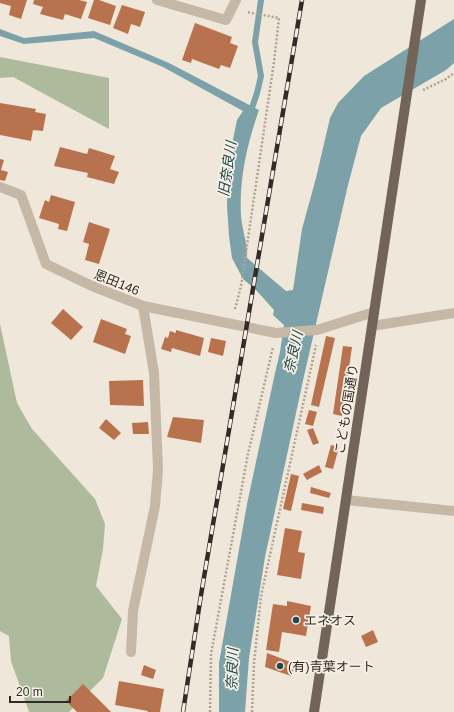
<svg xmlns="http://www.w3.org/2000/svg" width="454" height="712" font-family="Arial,'Noto Sans JP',sans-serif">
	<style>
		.green { fill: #adbb9c }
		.water { fill: #7ca1a8 }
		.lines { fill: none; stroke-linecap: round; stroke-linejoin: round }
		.stream { stroke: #7ca1a8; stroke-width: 6 }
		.building { fill: #b8734e }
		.path { stroke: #b0a292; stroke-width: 2.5; stroke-dasharray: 2 2; stroke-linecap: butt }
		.minor { stroke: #c5b8a7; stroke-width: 10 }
		.major { stroke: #726459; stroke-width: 10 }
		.rail-casing { stroke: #322b27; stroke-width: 4.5 }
		.rail { stroke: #f6f0e5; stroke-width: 3; stroke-dasharray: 9; stroke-linecap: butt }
		.poi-dot { fill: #21474f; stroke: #f6f0e5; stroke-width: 1.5 }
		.labels { text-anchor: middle; stroke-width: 3.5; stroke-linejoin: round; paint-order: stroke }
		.street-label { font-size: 13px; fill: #322b27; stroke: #f6f0e5 }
		.poi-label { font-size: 13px; fill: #322b27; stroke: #f6f0e5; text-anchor: start }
		.water-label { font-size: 14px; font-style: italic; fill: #21474f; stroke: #f6f0e5 }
	</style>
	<rect width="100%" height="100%" fill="#eee7da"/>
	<g class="green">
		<path d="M0,57L109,78V129L13,77L0,78Z"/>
		<path d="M0,324L17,403L32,429L95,499L105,524L103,549L96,586L122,619L103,678L69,712H29L11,661L9,636L0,631Z"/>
	</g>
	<path class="water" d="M454,19V63L446,70L381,108L361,136L348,185L304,376L265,557L249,658L245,712H219V663L247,504L275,373L280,352L284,325L273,315L274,310L256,290L243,279L232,258L229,236L227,206L228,174L230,154L237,120L243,111L163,67L94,38L24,44L0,36V29L24,38L94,31L169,63L259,110C247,144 239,179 241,216C242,230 248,244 247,258L286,291L293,290L302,229L316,178L330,118L338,103L364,76Z"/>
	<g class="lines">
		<path class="stream" d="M250,114L257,93L261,76L255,42L261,0"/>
	</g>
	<g class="building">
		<path d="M0,0H27L21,19L9,15L11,6L0,3Z"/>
		<path d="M34,0H79L87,2L81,19L65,14L63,20L40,14L43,7L33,4Z"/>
		<path d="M94,0H99L116,6L110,25L88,18Z"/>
		<path d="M122,5L145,12L140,27L131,24L128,34L113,28Z"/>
		<path d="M195,23L232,37L230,43L238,46L230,68L221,65L219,69L192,59L191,63L182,60Z"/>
		<path d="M0,103L36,109L35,112L46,114L43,131L33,130L31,141L0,135Z"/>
		<path d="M60,147L87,154L89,148L115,156L110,169L119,172L114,184L87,177L88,173L54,166Z"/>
		<path d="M0,159L4,160L1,170L8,172L5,181L0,180Z"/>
		<path d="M51,195L75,202L67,231L58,229L59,224L39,218L45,200L49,202Z"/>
		<path d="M89,222L110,229L99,264L85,260L89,244L83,242Z"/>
		<path d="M63,309L83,327L71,340L51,323Z"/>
		<path d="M101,319L127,329L125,334L131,336L125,354L93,342Z"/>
		<path d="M176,330L204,338L200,356L172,348L171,352L161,349L165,337L168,338L170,331L176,333Z"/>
		<path d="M326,336L335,338L319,407L311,405Z"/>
		<path d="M211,338L226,341L223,356L208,352Z"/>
		<path d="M343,346L352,347L342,416L333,414Z"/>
		<path d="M143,380L144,406L110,405L109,381Z"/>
		<path d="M309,410L317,412L313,426L305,424Z"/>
		<path d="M173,417L204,420L201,443L167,437Z"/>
		<path d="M106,419L121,433L114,440L99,428Z"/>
		<path d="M148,422L149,434H133L132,423Z"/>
		<path d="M313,428L319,443L313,445L307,430Z"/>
		<path d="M331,445L339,447L333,469L325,467Z"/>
		<path d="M319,465L322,472L307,480L303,474Z"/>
		<path d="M291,474L299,476L291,511L283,509Z"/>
		<path d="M311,487L331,493L329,498L310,493Z"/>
		<path d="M302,503L324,507L323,514L301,510Z"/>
		<path d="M285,528L302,531L298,552L305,553L301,579L277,575Z"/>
		<path d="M287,601L311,606L306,636L282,632L279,652L266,650L273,604L287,606Z"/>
		<path d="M373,630L378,642L366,647L361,636Z"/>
		<path d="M267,653L296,664L291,676L265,667Z"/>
		<path d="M144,665L156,670L153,679L141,675Z"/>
		<path d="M119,681L164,689L160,712H147L148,711L115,705Z"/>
		<path d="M83,684L111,712H77L66,701Z"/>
	</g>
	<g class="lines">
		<g class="path">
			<path d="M423,90L446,79L454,73"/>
			<path d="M235,309L241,286L274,62L279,18L247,12"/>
			<path d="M210,712L211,654L248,454L273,347"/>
			<path d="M252,712L254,663L261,596L316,345"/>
		</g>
		<g class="minor">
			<path d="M157,0L226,20L236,0"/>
			<path d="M0,187L21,195L46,264L92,286L143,306L276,333L317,330L374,312"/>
			<path d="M372,326L454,313"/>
			<path d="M346,500L454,511"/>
			<path d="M131,652L133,611L155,506L158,470L154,373L143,306"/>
		</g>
		<path class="major" d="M314,712L421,0"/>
		<defs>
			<path id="rail" d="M183,712L201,595L302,0"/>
		</defs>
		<use href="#rail" class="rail-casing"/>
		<use href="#rail" class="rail"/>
	</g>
	<g class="poi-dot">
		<circle cx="296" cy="620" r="4"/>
		<circle cx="280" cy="666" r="4"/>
	</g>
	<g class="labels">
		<g class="street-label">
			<text transform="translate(117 282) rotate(22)" y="5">恩田146</text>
			<text transform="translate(346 409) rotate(-81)" y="5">こどもの国通り</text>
		</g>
		<g class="poi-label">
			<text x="304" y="625">エネオス</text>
			<text x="288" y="671">(有)青葉オート</text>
		</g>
		<g class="water-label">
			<text transform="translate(227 169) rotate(-82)" y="5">旧奈良川</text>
			<text transform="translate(293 352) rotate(-77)" y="5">奈良川</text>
			<text transform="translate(232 669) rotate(-88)" y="5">奈良川</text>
		</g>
	</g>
	<path d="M10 696v6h60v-6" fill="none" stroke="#322b27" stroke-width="2"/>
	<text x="16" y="696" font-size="12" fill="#322b27" stroke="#f6f0e5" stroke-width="3" paint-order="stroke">20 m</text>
</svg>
